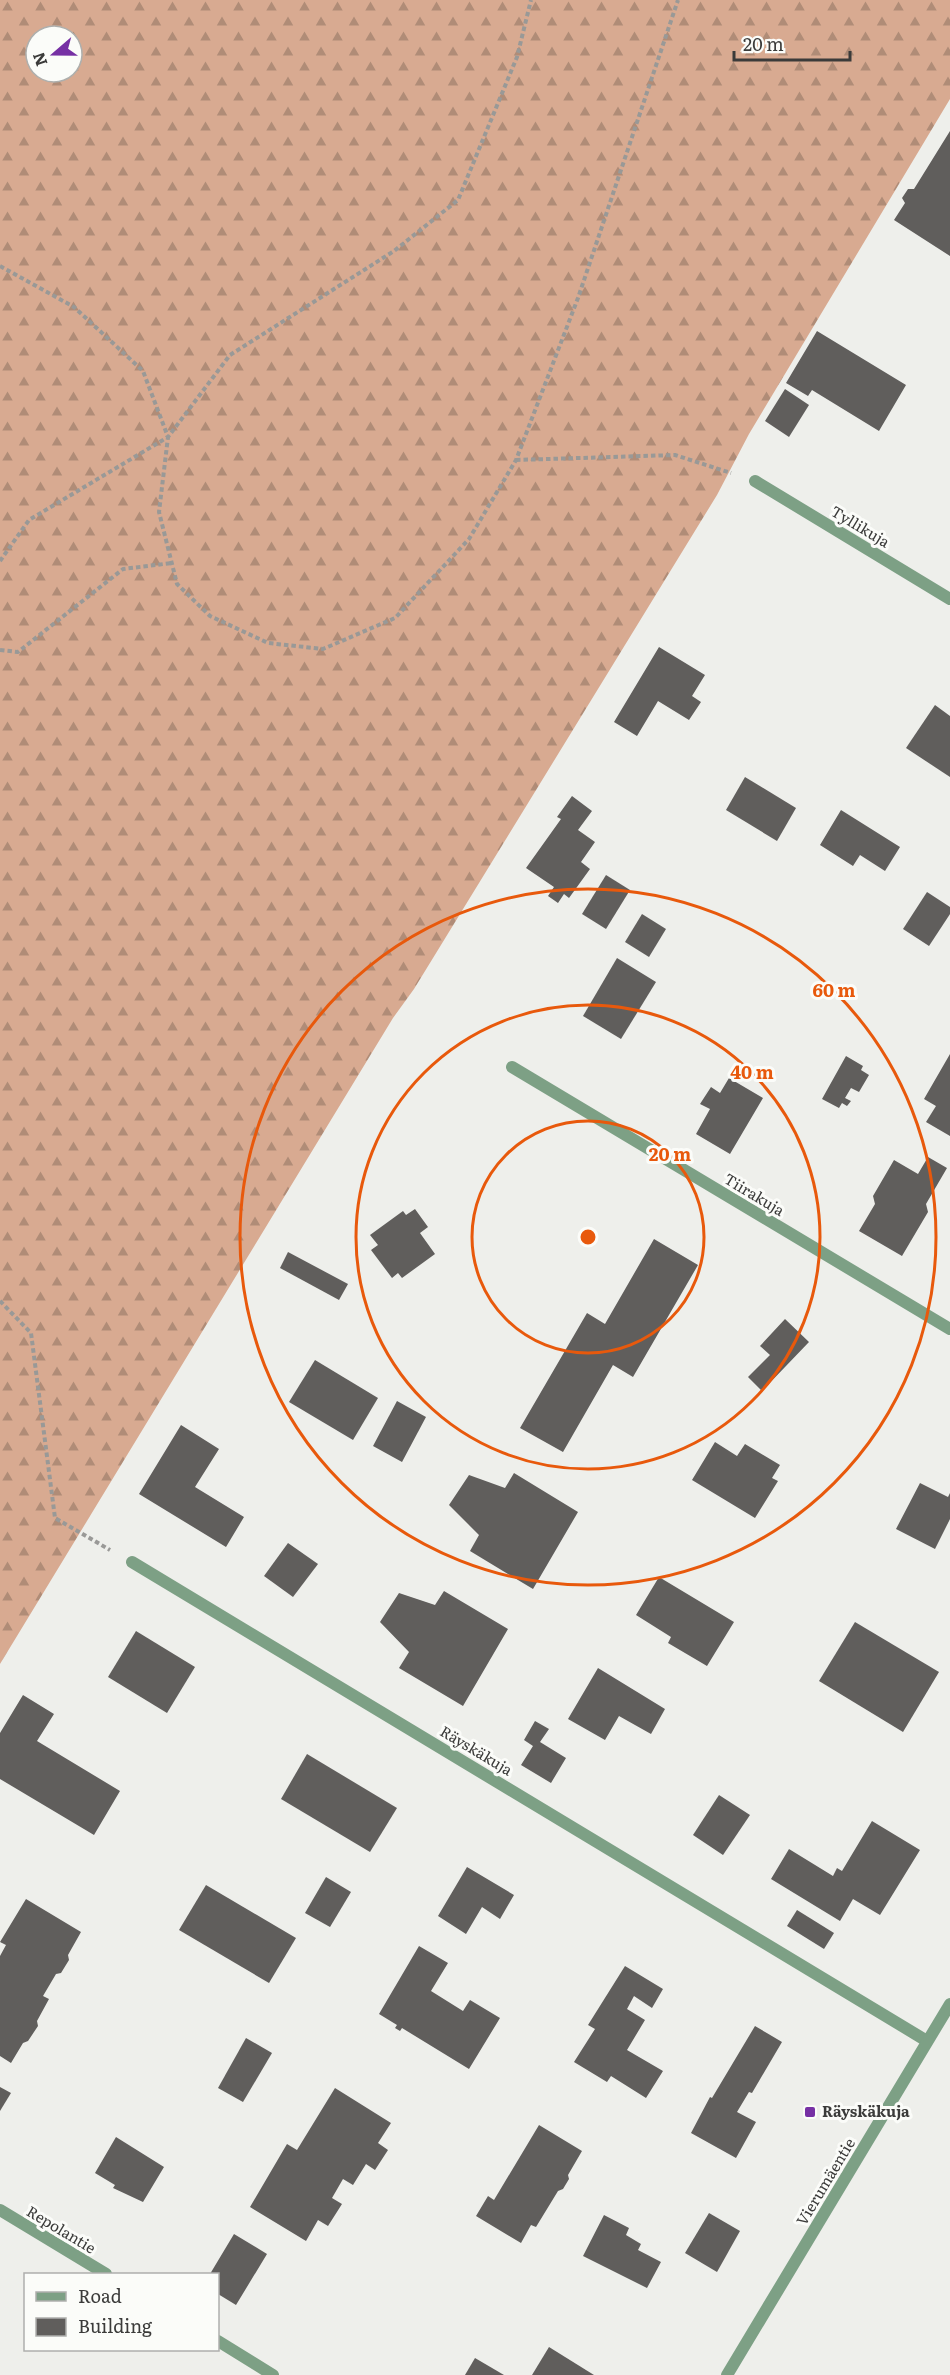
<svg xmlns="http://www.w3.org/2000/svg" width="950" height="2375" font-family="Literata,serif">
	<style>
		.forest { fill: url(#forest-firs); fill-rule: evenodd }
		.building { fill: #605e5c }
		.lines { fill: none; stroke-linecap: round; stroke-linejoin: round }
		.path { stroke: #999997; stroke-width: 4; stroke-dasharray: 4.5 3; stroke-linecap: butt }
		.minor { stroke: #7da085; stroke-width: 12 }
		.ring { fill: none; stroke: #e8590c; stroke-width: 3 }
		.poi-dot { fill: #7630a4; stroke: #fbfcf9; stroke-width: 2 }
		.labels { text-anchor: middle; stroke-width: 6; stroke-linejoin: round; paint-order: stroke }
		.street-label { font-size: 15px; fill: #3b3b3a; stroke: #fbfcf9 }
		.poi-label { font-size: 15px; font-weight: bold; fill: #3b3b3a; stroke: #fbfcf9; text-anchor: start }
		.centre { fill: #e8590c; stroke: #fbfcf9; stroke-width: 3 }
		.ring-label { font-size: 18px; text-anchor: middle; font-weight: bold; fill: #e8590c; stroke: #fbfcf9; stroke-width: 6; stroke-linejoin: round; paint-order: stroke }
	</style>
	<defs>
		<pattern id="forest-firs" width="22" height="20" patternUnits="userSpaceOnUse" patternTransform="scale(1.5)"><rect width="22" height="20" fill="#d8aa91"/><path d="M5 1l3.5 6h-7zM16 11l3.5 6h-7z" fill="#b08c77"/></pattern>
	</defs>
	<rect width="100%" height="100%" fill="#eeefeb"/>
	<path class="forest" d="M0,0H950V99L749,434L717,495L414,989L393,1018L0,1664ZM36,36H72V72H36Z"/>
	<g class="building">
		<path d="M950,131V256L894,220L905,203L902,198L908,189H914Z"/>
		<path d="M817,331L906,385L879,431L812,390L808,396L786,383Z"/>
		<path d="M785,389L809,405L789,437L765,421Z"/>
		<path d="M659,647L705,675L692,696L701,702L689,720L658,701L637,736L614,722Z"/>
		<path d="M935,705L950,716V777L906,748Z"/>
		<path d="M745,777L796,808L777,841L726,810Z"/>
		<path d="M572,796L592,811L578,830L595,842L581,862L590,869L569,898L564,894L558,903L548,896L554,887L526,868L561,819L557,817Z"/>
		<path d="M841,810L900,847L885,871L860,855L853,866L820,845Z"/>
		<path d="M606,875L630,890L606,929L582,914Z"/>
		<path d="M927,892L950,907V914L929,946L903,929Z"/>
		<path d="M642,914L666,929L649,957L625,942Z"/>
		<path d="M617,958L656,982L621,1039L583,1016Z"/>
		<path d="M950,1054V1136L926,1122L936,1106L924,1099Z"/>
		<path d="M846,1056L863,1066L861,1070L869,1075L859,1092L851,1088L845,1098L851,1101L847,1106L842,1103L839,1108L822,1099Z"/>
		<path d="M729,1078L763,1098L730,1154L696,1134L710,1109L700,1104L711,1087L720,1093Z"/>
		<path d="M928,1157L947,1168L926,1204L928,1212L902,1256L859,1231L875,1204L873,1196L894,1160L918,1174Z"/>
		<path d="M415,1209L428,1227L420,1233L435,1254L402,1278L398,1273L392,1278L371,1250L378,1245L370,1235L403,1211L406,1215Z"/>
		<path d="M654,1239L698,1265L633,1377L613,1365L563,1452L520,1428L587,1313L605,1324Z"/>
		<path d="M288,1252L348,1284L339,1300L280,1268Z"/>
		<path d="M785,1319L809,1342L762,1391L748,1377L770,1355L760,1346Z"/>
		<path d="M315,1360L378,1398L353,1440L289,1402Z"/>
		<path d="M397,1401L426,1417L402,1462L373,1446Z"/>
		<path d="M181,1425L219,1449L195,1487L244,1517L226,1547L139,1494Z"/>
		<path d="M715,1442L737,1456L745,1444L780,1465L772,1478L778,1481L755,1518L692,1480Z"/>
		<path d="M514,1473L578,1512L533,1589L470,1551L479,1535L449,1505L469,1475L505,1488Z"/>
		<path d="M920,1483L948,1497L950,1493V1519L935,1549L896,1529Z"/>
		<path d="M288,1543L318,1564L293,1597L264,1576Z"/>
		<path d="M659,1577L734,1622L707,1666L668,1643L671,1637L636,1615Z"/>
		<path d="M444,1591L508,1629L463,1706L399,1668L409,1652L380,1622L399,1593L435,1605Z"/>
		<path d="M855,1622L939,1672L903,1732L819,1681Z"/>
		<path d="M136,1631L195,1667L167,1713L108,1677Z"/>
		<path d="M598,1668L665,1709L651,1734L619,1716L605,1740L568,1719Z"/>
		<path d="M23,1695L54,1714L37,1741L120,1791L94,1835L0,1779V1733Z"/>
		<path d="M535,1721L549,1729L540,1742L566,1758L551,1783L521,1765L533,1746L524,1740Z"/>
		<path d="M307,1754L397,1808L370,1852L281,1799Z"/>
		<path d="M719,1795L750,1815L723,1855L693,1835Z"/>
		<path d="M872,1821L920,1850L880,1915L853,1899L840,1921L771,1879L789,1849L833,1876L837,1868L842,1871Z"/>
		<path d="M467,1867L514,1895L500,1919L482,1907L466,1934L438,1916Z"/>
		<path d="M326,1877L351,1892L330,1927L305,1913Z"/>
		<path d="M206,1885L296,1938L269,1983L179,1930Z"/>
		<path d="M26,1899L81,1932L68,1955L69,1960L61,1973L56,1974L43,1996L49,1999L37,2021L38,2026L28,2041L23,2043L11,2063L0,2056V1956L6,1945L0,1942Z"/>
		<path d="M797,1910L834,1933L824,1949L787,1926Z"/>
		<path d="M419,1946L448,1963L431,1991L463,2011L470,2000L500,2018L469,2069L402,2028L400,2031L395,2028L397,2025L379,2014Z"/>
		<path d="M625,1966L663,1989L652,2008L634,1996L627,2009L645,2020L627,2050L663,2071L646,2098L611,2076L607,2082L574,2062L595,2029L588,2025Z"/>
		<path d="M755,2026L782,2042L752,2093L749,2092L737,2112L756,2122L736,2158L691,2133L710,2097L712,2098Z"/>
		<path d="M246,2038L272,2053L243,2102L218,2088Z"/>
		<path d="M0,2087L11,2093L0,2111Z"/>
		<path d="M335,2088L391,2123L378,2143L388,2150L375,2170L366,2164L353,2185L343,2179L332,2198L342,2204L328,2226L318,2220L306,2241L250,2207L287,2144L297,2150Z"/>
		<path d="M539,2125L582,2151L568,2175L569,2179L563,2189L558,2191L536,2227L531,2225L521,2243L476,2216L488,2196L494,2200Z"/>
		<path d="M116,2137L164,2167L143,2202L113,2188L115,2185L95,2173Z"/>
		<path d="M709,2213L740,2231L717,2272L685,2253Z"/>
		<path d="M604,2215L629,2228L626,2235L641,2244L638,2250L661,2262L647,2288L583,2256Z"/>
		<path d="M234,2234L267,2254L236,2305L218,2294V2274H210Z"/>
		<path d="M549,2347L594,2375H532Z"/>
		<path d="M475,2358L504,2375H465Z"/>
	</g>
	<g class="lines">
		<g class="path">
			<path d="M0,266L74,307L143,371L168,437L159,512L177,584L210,616L268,643L323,649L395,618L469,539L516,460L578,298L678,0"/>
			<path d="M516,460L675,455L731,473"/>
			<path d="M0,561L29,520L168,437L230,355L394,251L458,200L517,57L531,0"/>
			<path d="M0,650L18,652L123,569L172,563"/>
			<path d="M0,1301L31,1333L55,1518L110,1550"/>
		</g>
		<g class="minor">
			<path d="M755,481L950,599"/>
			<path d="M512,1067L950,1329"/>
			<path d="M132,1562L927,2041"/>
			<path d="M0,2210L106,2274"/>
			<path d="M218,2341L273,2375"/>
			<path d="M727,2375L950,2004"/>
		</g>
	</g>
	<g class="ring">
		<circle cx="588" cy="1237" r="116"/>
		<circle cx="588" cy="1237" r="232"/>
		<circle cx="588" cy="1237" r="348"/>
	</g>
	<rect class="poi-dot" x="804" y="2106" width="12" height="12" rx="3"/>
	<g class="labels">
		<g class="street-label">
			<text transform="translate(860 527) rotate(31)" y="5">Tyllikuja</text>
			<text transform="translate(754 1195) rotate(31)" y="5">Tiirakuja</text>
			<text transform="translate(476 1751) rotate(31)" y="5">Räyskäkuja</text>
			<text transform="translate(826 2182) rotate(-59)" y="5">Vierumäentie</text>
			<text transform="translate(61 2230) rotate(31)" y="5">Repolantie</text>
		</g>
		<g class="poi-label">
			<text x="822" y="2117">Räyskäkuja</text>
		</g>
	</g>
	<circle cx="588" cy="1237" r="9" class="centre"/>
	<g class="ring-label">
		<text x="834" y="997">60 m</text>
		<text x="752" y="1079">40 m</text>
		<text x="670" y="1161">20 m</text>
	</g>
	<rect x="24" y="2273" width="195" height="78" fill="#fbfcf9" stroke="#aeafad" stroke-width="1.5"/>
	<rect x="36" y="2292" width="30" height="9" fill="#7da085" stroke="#aeafad" stroke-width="1.5"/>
	<text x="78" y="2303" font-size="18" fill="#3b3b3a">Road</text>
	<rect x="36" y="2318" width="30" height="18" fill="#605e5c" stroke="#aeafad" stroke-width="1.5"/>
	<text x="78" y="2333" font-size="18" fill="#3b3b3a">Building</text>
	<g transform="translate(54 54) rotate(250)"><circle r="28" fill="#fbfcf9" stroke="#aeafad" stroke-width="1.5"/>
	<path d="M0-4.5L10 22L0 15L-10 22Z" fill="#7630a4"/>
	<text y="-9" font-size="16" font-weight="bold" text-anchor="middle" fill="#3b3b3a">N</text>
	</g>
	<path d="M734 51v9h116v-9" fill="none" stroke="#3b3b3a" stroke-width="3"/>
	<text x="743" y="51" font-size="18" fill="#3b3b3a" stroke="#fbfcf9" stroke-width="4.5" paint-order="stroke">20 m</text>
</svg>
